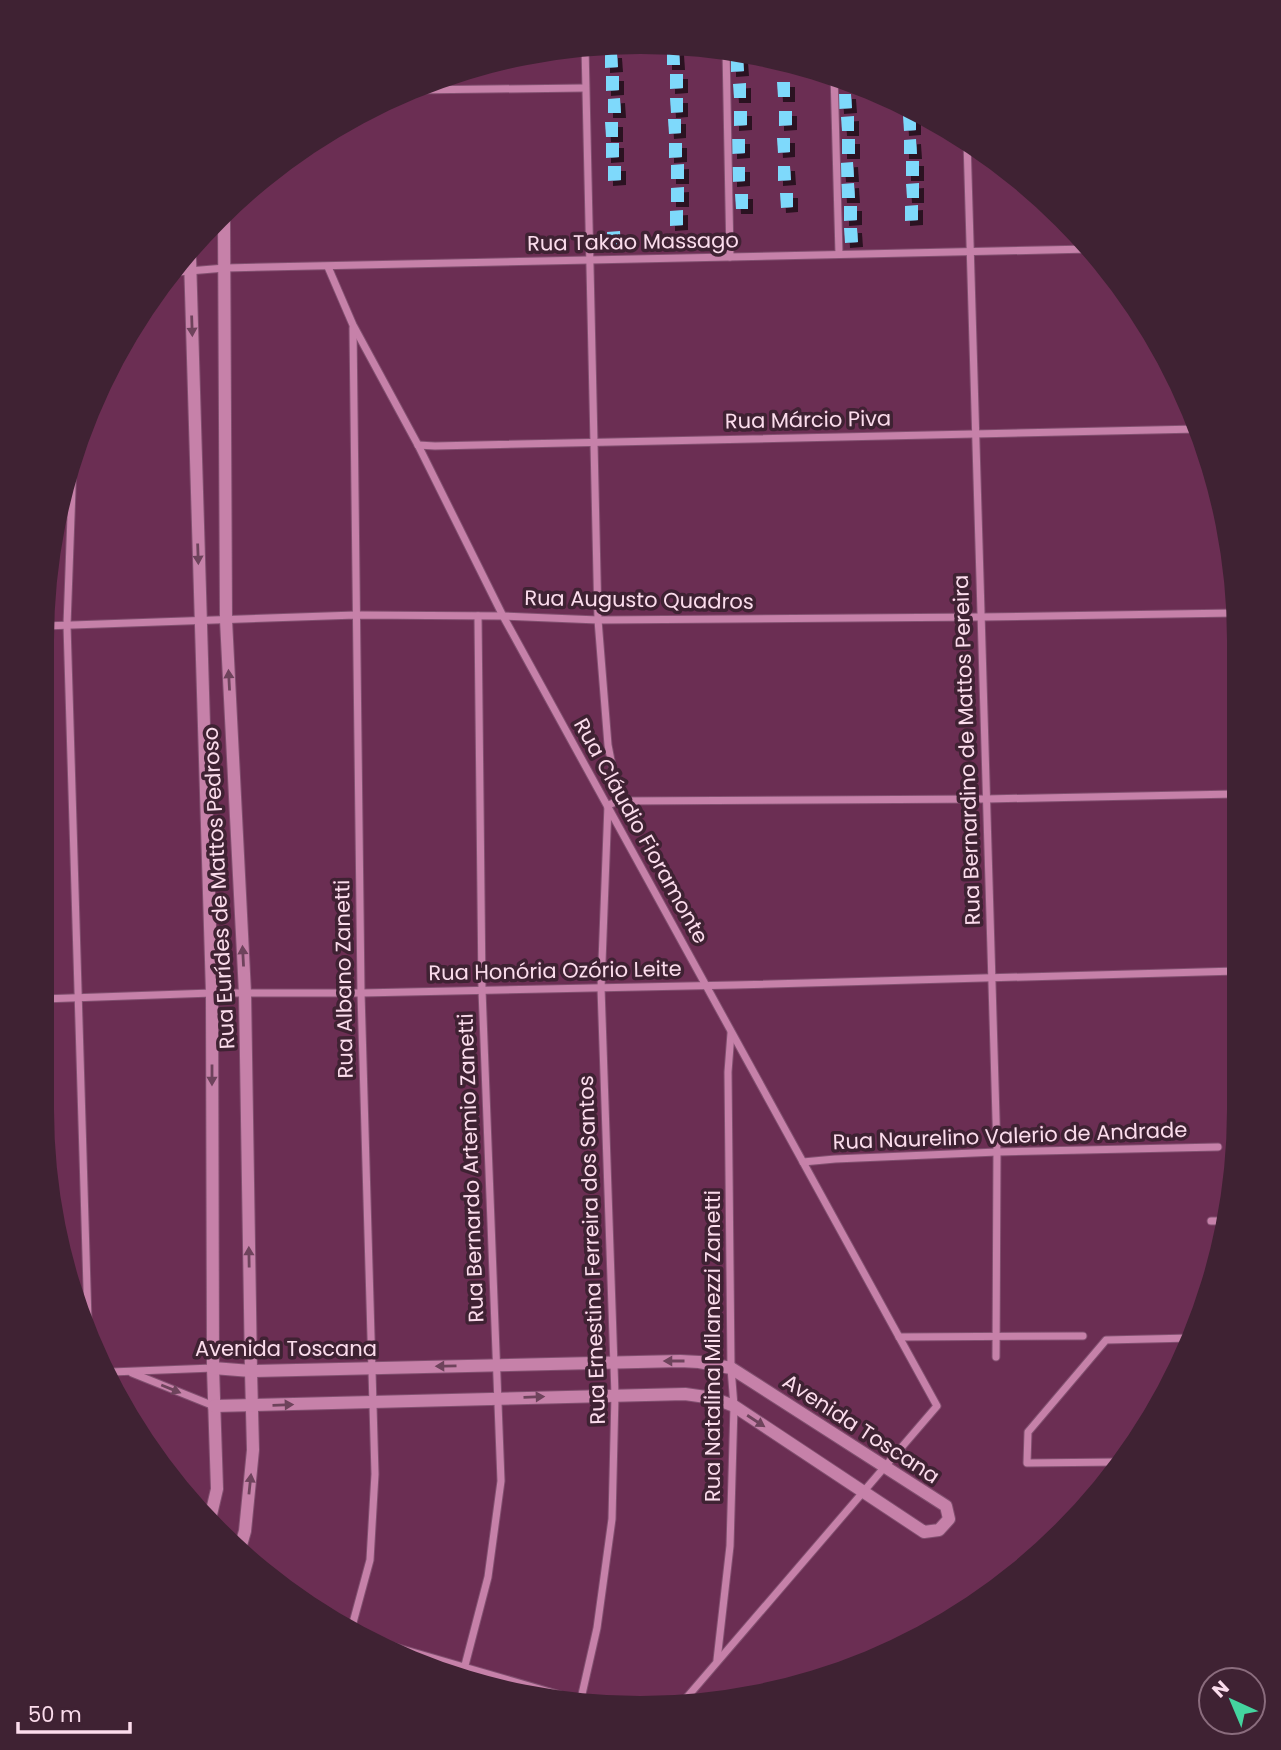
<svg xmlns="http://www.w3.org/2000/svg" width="1281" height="1750" font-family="Poppins,sans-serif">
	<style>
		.building { fill: #7ed9fb; filter: url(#shadow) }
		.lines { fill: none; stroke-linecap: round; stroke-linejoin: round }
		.minor-casing { stroke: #814f6f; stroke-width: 9 }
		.tertiary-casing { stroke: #814f6f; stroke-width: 14 }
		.minor { stroke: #c681a9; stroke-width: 7 }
		.tertiary { stroke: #c681a9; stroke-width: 12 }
		.oneway { fill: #6e435c }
		.labels { text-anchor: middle; stroke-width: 7; stroke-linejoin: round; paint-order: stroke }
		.street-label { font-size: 21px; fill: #fbdcec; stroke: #3f2233 }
	</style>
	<defs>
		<filter id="shadow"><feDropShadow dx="5" dy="5" stdDeviation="0" flood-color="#0009"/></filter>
	</defs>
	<rect width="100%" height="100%" fill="#6b2e53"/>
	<g class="building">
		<path d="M679,50L680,65H667V51Z"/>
		<path d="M605,53H617L618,67L605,68Z"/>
		<path d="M731,57H743L744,71L731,72Z"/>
		<path d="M670,74H683V88L670,89Z"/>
		<path d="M606,76H619V90L606,91Z"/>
		<path d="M777,82H790V97H778Z"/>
		<path d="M746,83V98H734L733,84Z"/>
		<path d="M838,94H851L852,108L839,109Z"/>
		<path d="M620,98L621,113H608V99Z"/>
		<path d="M670,98H683V112L671,113Z"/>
		<path d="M734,111H747V125L734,126Z"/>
		<path d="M779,111H792V125L779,126Z"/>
		<path d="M854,116V131H842L841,117Z"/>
		<path d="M903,116H916V130L904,131Z"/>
		<path d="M668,119H681V133L669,134Z"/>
		<path d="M605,122H618V137H606Z"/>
		<path d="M777,138H790V152L778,153Z"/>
		<path d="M732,139H745V153L732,154Z"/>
		<rect x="842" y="139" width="13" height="15"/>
		<path d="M916,139L917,154H904V140Z"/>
		<path d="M606,143H619V157L606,158Z"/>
		<path d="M669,143H682V157L669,158Z"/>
		<rect x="906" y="161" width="13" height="15"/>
		<path d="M853,162L854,177H841L840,163Z"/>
		<path d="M684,164V179H671V165Z"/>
		<path d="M608,166H621V180L608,181Z"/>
		<path d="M778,166H790L791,180L778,181Z"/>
		<path d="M732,167H745V181L732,182Z"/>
		<path d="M854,183L855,198H842L841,184Z"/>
		<path d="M919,183V198H907L906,184Z"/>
		<path d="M684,187V202H671V188Z"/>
		<path d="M780,193H793V207L781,208Z"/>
		<path d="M735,194H748V209H736Z"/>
		<path d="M918,205V220L905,221V206Z"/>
		<path d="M844,206H857V220L844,221Z"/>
		<path d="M683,210V225L670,226V211Z"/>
		<path d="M844,228H857L858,242L845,243Z"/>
		<path d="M620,231L621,246H608L607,232Z"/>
	</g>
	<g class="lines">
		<defs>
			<g id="minor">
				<path d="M585,46L598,620L608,745L619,801"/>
				<path d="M726,49L730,257"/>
				<path d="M834,74L839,254"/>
				<path d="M413,90L585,88"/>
				<path d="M967,141L997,1152L996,1357"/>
				<path d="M328,267L353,325L418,445L503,616L937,1406L682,1703"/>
				<path d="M177,272L225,268L1090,249"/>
				<path d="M418,445L435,446L1198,429"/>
				<path d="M73,462L67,625L88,1321"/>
				<path d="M44,626L356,615L503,616L598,620L981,617L1234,613"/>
				<path d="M42,999L212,993H361L734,985L1237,971"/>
				<path d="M803,1162L835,1159L997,1152L1218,1147"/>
				<path d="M1211,1221H1226"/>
				<path d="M899,1337L1083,1336"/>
				<path d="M111,1372L213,1368"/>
				<path d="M132,1373L214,1406"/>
				<path d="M1119,1462L1027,1463L1028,1432L1106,1340L1191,1338"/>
				<path d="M351,1630L370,1560L375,1474L361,993L353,328"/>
				<path d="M364,1638L588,1703"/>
				<path d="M717,1660L730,1546L734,1406L731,1368L728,1072L731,1033"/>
				<path d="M463,1673L488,1577L501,1481L482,990L478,616"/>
				<path d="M580,1703L597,1628L612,1519L615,1395L601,988L608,805L619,801L986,799L1235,794"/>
			</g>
			<g id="tertiary">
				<path d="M224,221L226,620L245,993L251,1371L253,1450L245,1531L239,1552"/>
				<path d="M190,258L212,993L213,1368L217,1489L210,1519"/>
				<path d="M213,1368L251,1371L680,1361L699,1362L731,1368L946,1506L949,1519L939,1530L924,1532L734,1406L713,1398L685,1394L214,1406"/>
			</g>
		</defs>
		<use href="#minor" class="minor-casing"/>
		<use href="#tertiary" class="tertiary-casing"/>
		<use href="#minor" class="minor"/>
		<use href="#tertiary" class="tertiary"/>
	</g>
	<defs><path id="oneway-solid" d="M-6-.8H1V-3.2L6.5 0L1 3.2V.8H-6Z" transform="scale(1.75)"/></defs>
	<g class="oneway">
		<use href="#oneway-solid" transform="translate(192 326) rotate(88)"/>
		<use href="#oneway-solid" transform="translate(198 554) rotate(88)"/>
		<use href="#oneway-solid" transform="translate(229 680) rotate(-93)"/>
		<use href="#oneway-solid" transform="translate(243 956) rotate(-93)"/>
		<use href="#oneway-solid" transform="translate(212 1075) rotate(90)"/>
		<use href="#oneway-solid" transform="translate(249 1257) rotate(-91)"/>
		<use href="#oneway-solid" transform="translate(674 1361) rotate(-180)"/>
		<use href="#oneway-solid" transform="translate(446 1366) rotate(179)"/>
		<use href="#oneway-solid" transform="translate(171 1389) rotate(22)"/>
		<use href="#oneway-solid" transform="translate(534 1397) rotate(-2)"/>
		<use href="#oneway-solid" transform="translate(283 1405) rotate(-2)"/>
		<use href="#oneway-solid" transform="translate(756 1421) rotate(33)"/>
		<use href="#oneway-solid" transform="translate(250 1484) rotate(-84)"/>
	</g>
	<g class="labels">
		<g class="street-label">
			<text transform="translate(633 242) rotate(-1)" y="7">Rua Takao Massago</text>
			<text transform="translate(808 420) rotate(-1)" y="7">Rua Márcio Piva</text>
			<text transform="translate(639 600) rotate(1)" y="7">Rua Augusto Quadros</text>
			<text transform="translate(967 750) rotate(-92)" y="7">Rua Bernardino de Mattos Pereira</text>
			<text transform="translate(641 831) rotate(61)" y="7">Rua Cláudio Fioramonte</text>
			<text transform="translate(219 888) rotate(-93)" y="7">Rua Eurídes de Mattos Pedroso</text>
			<text transform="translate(555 971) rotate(-1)" y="7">Rua Honória Ozório Leite</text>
			<text transform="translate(344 979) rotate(-91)" y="7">Rua Albano Zanetti</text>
			<text transform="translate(1010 1136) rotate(-2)" y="7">Rua Naurelino Valerio de Andrade</text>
			<text transform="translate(471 1168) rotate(-92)" y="7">Rua Bernardo Artemio Zanetti</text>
			<text transform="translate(592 1250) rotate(-92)" y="7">Rua Ernestina Ferreira dos Santos</text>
			<text transform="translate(713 1346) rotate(-90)" y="7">Rua Natalina Milanezzi Zanetti</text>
			<text x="286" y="1356">Avenida Toscana</text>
			<text transform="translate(861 1429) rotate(33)" y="7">Avenida Toscana</text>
		</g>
	</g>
	<path d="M0 0H1281V1750H0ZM640 54H641A586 586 0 0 1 1227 640V1110A586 586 0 0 1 641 1696H640A586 586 0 0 1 54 1110V640A586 586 0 0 1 640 54Z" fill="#3f2233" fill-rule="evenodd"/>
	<g transform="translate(1232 1701) rotate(316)"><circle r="33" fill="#3f2233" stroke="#8a6c7d" stroke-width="2"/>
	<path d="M0-5L12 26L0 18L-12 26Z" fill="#44d49f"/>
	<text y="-10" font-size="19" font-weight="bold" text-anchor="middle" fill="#fbdcec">N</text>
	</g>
	<path d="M18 1722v10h112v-10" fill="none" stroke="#fbdcec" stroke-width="3.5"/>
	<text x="28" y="1722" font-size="21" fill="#fbdcec" stroke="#3f2233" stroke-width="5" paint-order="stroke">50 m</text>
</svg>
